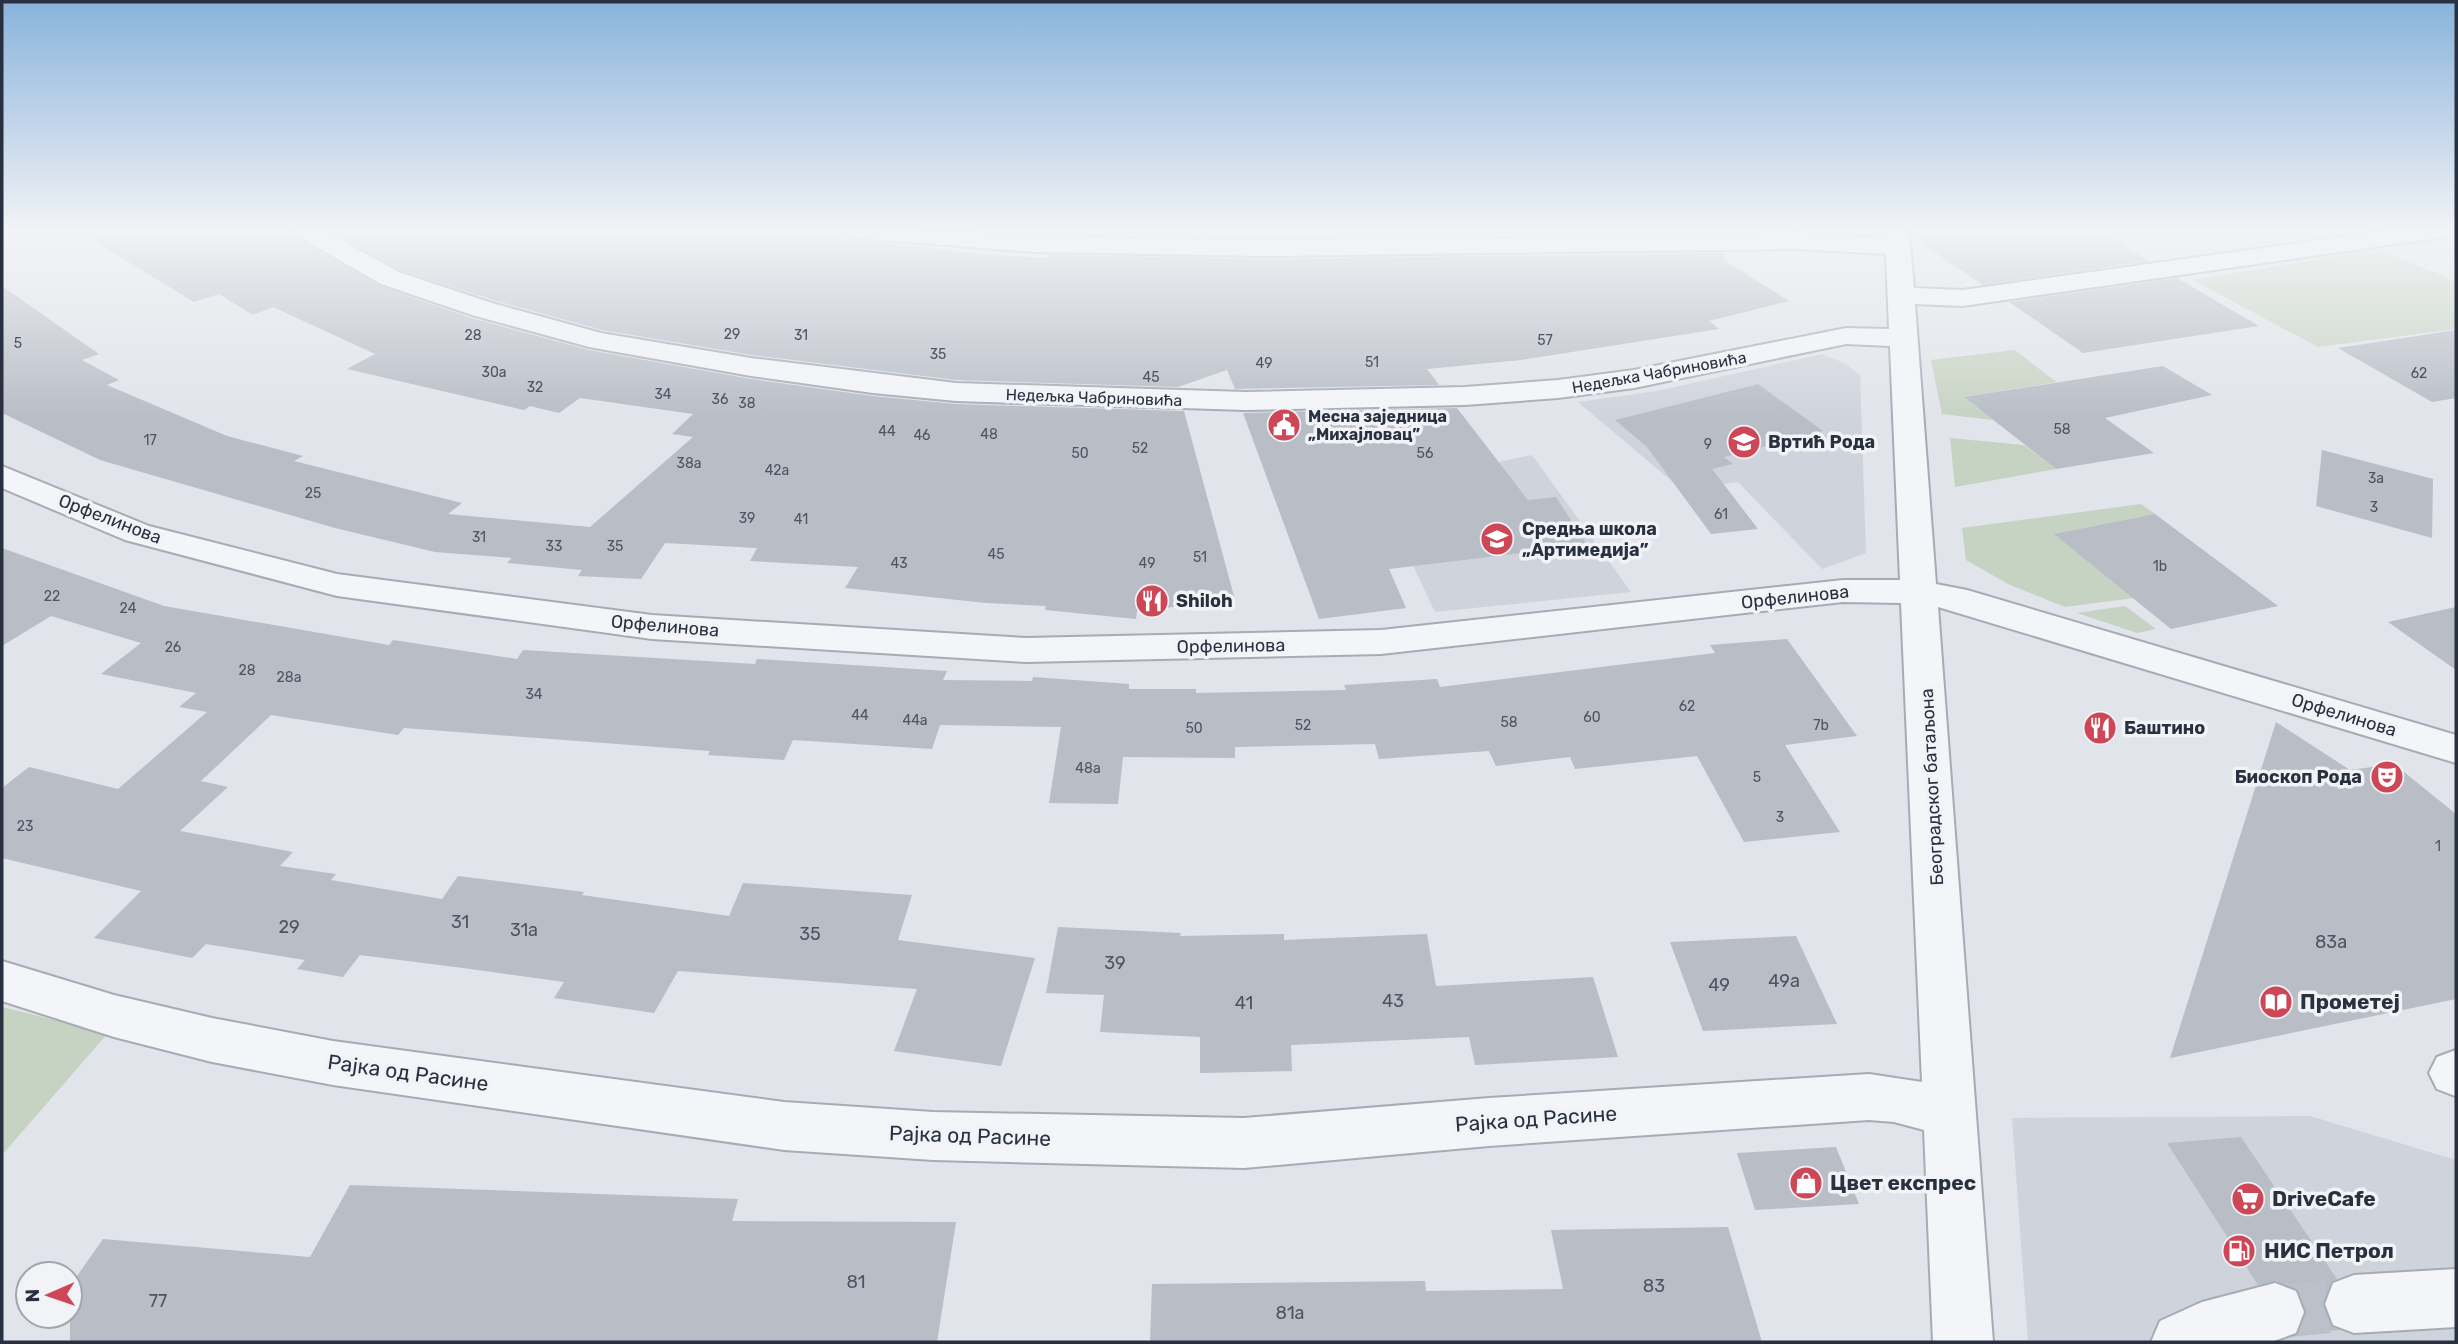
<svg xmlns="http://www.w3.org/2000/svg" width="2458" height="1344" font-family="Rubik,sans-serif">
	<style>
		.built { fill: #cfd3dc }
		.green { fill: #c6d3c2 }
		.building { fill: #b8bdc6 }
		.lines { fill: none; stroke-linecap: round; stroke-linejoin: round }
		.minor-tunnel { stroke: #bcc0c8; stroke-width: 53; stroke-dasharray: 53 26; stroke-linecap: butt }
		.minor-casing { stroke: #a6abb4; stroke-width: 4 }
		.minor { fill: #f4f5f8; fill-rule: evenodd }
		.labels { text-anchor: middle; stroke-width: 7; stroke-linejoin: round; paint-order: stroke }
		.number-label { font-size: 14px; fill: #4d5462 }
		.far-street-label { font-size: 16px; fill: #293141; stroke: #f1f3f7 }
		.far-poi-label { font-size: 16px; font-weight: bold; fill: #293141; stroke: #f1f3f7; text-anchor: start }
		.poi-label { font-size: 18px; font-weight: bold; fill: #293141; stroke: #f1f3f7; text-anchor: start }
		.street-label { font-size: 18px; fill: #293141; stroke: #f1f3f7 }
		.near-number-label { font-size: 18px; fill: #4d5462 }
		.near-poi-label { font-size: 21px; font-weight: bold; fill: #293141; stroke: #f1f3f7; text-anchor: start }
		.near-street-label { font-size: 21px; fill: #293141; stroke: #f1f3f7 }
	</style>
	<rect width="100%" height="100%" fill="#e1e4ea"/>
	<g class="built">
		<path d="M1822,354L1844,363L1860,375L1866,553L1822,569L1738,482L1681,489L1578,402L1657,391Z"/>
		<path d="M1532,455L1631,592L1435,612L1376,487Z"/>
		<path d="M2310,1116L2456,1160V1342H2028L2012,1118Z"/>
	</g>
	<g class="green">
		<path d="M2380,249L2456,282V329L2318,347L2193,280Z"/>
		<path d="M2015,350L2056,382L1964,397L1993,420L1942,414L1931,360Z"/>
		<path d="M1950,438L2024,445L2056,469L1955,487Z"/>
		<path d="M2141,504L2155,514L2055,534L2134,598L2065,607L2008,584L1966,560L1962,528Z"/>
		<path d="M2125,606L2156,629L2137,633L2077,613Z"/>
		<path d="M2,1007L108,1033L2,1155Z"/>
	</g>
	<g class="building">
		<path d="M78,231H292L296,238L380,286L471,318L589,350L751,379L873,396L956,404L1184,411L1235,600L1137,611L1136,619L1045,610L1046,606L986,603L845,588L858,567L750,561L757,548L665,543L641,579L578,576L582,570L507,563L512,558L435,552L335,528L100,460L2,413V286L99,354L82,360L119,380L107,385L227,436L303,456L294,461L462,503L448,514L590,527L693,437L672,434L693,414L580,398L559,413L530,406L524,410L347,369L375,354L273,307L253,315L219,294L194,302Z"/>
		<path d="M331,231H763L981,254L1049,258V255L1267,259L1724,253V260L1789,301L1709,321L1719,329L1521,360L1427,369L1439,385L1235,389L1227,370L1178,387L956,380L751,355L602,330L493,300L400,270Z"/>
		<path d="M1050,231H1210L1209,237Z"/>
		<path d="M1300,231H1724V232L1301,237Z"/>
		<path d="M1912,231H2097L2149,261L1983,285L1912,237Z"/>
		<path d="M2177,278L2259,326L2083,353L2009,302Z"/>
		<path d="M2456,330V398L2432,402L2338,348Z"/>
		<path d="M2163,366L2212,395L2105,418L2154,453L2056,469L1964,397Z"/>
		<path d="M1758,384L1823,431L1724,457L1733,464L1712,469L1758,529L1711,534L1647,447L1615,420Z"/>
		<path d="M1457,408L1528,500L1556,497L1587,545L1389,569L1406,608L1319,619L1243,413Z"/>
		<path d="M2322,450L2433,479L2432,538L2316,506Z"/>
		<path d="M2155,514L2278,606L2171,629L2054,534Z"/>
		<path d="M2,548L164,606L389,645L393,640L517,659L523,650L755,664L757,659L947,671L943,680L1032,681L1033,677L1129,684V689H1196V693L1346,690L1344,685L1437,679L1440,687L1715,653L1710,645L1787,639L1857,736L1785,745L1840,832L1744,842L1697,756L1575,769L1570,757L1496,766L1489,751L1379,759L1375,744L1235,747V758L1123,757L1118,804L1049,803L1061,727L940,725L932,749L793,740L784,760L708,755L710,751L404,728L398,735L271,715L201,781L228,787L180,831L293,852L280,866L336,874L331,880L442,899L458,876L584,892L582,895L729,916L743,883L912,895L898,940L1035,958L1001,1066L894,1051L917,989L678,971L654,1013L554,998L564,982L463,968L360,955L343,977L297,969L305,960L206,944L192,958L94,938L141,891L2,858V788L29,767L118,789L207,712L179,707L196,693L101,674L141,643L51,616L2,646Z"/>
		<path d="M2456,607V670L2388,622Z"/>
		<path d="M2276,722L2350,770L2394,764L2456,814V999L2170,1058Z"/>
		<path d="M1058,927L1181,933L1180,936L1284,934V940L1427,934L1436,986L1593,977L1618,1057L1475,1065L1469,1037L1291,1045L1292,1071L1200,1073V1037L1100,1032L1104,995L1046,993Z"/>
		<path d="M1796,936L1837,1024L1703,1031L1670,942Z"/>
		<path d="M2241,1137L2337,1279L2331,1282L2323,1305L2331,1326L2340,1330L2298,1334L2306,1313L2298,1290L2276,1281L2258,1285L2167,1143Z"/>
		<path d="M1836,1147L1859,1204L1755,1210L1737,1153Z"/>
		<path d="M350,1185L738,1199L732,1221L956,1222L937,1342H70V1286L103,1239L310,1257Z"/>
		<path d="M1728,1227L1762,1342H1150L1152,1284L1425,1281L1426,1291L1563,1289L1551,1230Z"/>
	</g>
	<g class="lines">
		<path class="minor-tunnel" d="M2275,1312L2354,1304"/>
		<defs>
			<g id="minor">
				<path d="M294,231H325L399,272L492,303L601,333L751,358L956,383L1245,392L1465,387L1558,380L1634,370L1846,328L1889,329L1886,254L1798,249L1267,256L1034,252L857,238L848,236L845,231C986,231 1127,241 1268,240C1445,240 1621,236 1798,233L1885,239V231H1909L1914,288L1963,290L2384,231H2450L2447,236L2438,238L1963,306L1915,304L1936,584L1967,590L2456,735V763L1938,607L1993,1342H1933L1924,1130L1894,1122L1869,1120L1489,1146L1244,1168L933,1160L784,1150L333,1085L212,1062L114,1037L2,1001V961L114,995L212,1018L333,1041L784,1102L933,1112L1244,1118L1489,1098L1869,1074L1922,1082L1901,603L1843,602L1381,654L1026,662L652,639L337,596L125,540L2,488V466L149,526L337,574L652,615L1026,638L1381,630L1843,580H1900L1890,346L1846,344L1634,388L1558,398L1465,405L1245,410L956,401L873,393L751,376L589,347L472,315L381,284L297,236Z"/>
				<path d="M2456,1050V1096H2455L2437,1089L2429,1073L2437,1057Z"/>
				<path d="M2456,1269V1327L2354,1333L2333,1325L2325,1304L2333,1283L2354,1275Z"/>
				<path d="M2275,1283L2296,1291L2304,1312L2296,1333L2271,1342H2151L2160,1321L2202,1302Z"/>
			</g>
		</defs>
		<use href="#minor" class="minor-casing"/>
		<use href="#minor" class="minor"/>
	</g>
	<linearGradient id="sky" x2="0" y2="1"><stop stop-color="#89b3dc"/><stop offset="0.55" stop-color="#f2f3f6"/><stop offset="1" stop-color="#f2f3f6" stop-opacity="0"/></linearGradient>
	<rect width="2458" height="419" fill="url(#sky)"/>
	<defs>
		<symbol id="civic-disc" viewBox="-11 -11 22 22"><circle r="9.5" fill="#cd4757" stroke="#f1f3f7"/><path d="M-.6-6.5H3V-4.5H.6V-3L4-1V1h2V6H-6V1h2V-1L-.6-3ZM-1.2 2.5V6h2.4V2.5Z" fill="#fff"/></symbol>
		<symbol id="school-disc" viewBox="-11 -11 22 22"><circle r="9.5" fill="#cd4757" stroke="#f1f3f7"/><path d="M0-5L7-2L0 1L-7-2ZM-4 1L0 2.5L4 1V4Q0 6-4 4Z" fill="#fff"/></symbol>
		<symbol id="restaurant-disc" viewBox="-11 -11 22 22"><circle r="9.5" fill="#cd4757" stroke="#f1f3f7"/><path d="M-5-6h1v4h1v-4h1v4h1v-4h1v5L-1.5 .5V6h-2V.5L-5-1ZM5-6V6H3V1.5H1.5Q1.5-4 5-6Z" fill="#fff"/></symbol>
		<symbol id="theatre-disc" viewBox="-11 -11 22 22"><circle r="9.5" fill="#cd4757" stroke="#f1f3f7"/><path d="M-5-5.5Q0-4 5-5.5V0Q5 5 0 6Q-5 5-5 0ZM-3.3-2.5H-1v1.5H-3.3ZM1-2.5H3.3v1.5H1ZM-2.8 1Q0 5.5 2.8 1Z" fill="#fff"/></symbol>
		<symbol id="library-disc" viewBox="-11 -11 22 22"><circle r="9.5" fill="#cd4757" stroke="#f1f3f7"/><path d="M-6-4Q-3-5.5-.7-3.5V5Q-3 3-6 4ZM6-4Q3-5.5 .7-3.5V5Q3 3 6 4Z" fill="#fff"/></symbol>
		<symbol id="shop-disc" viewBox="-11 -11 22 22"><circle r="9.5" fill="#cd4757" stroke="#f1f3f7"/><path d="M-5-2.5h2.3a2.7 3.5 0 0 1 5.4 0H5L5.5 6h-11ZM-1.5-2.5h3a1.5 2.3 0 0 0-3 0Z" fill="#fff"/></symbol>
		<symbol id="supermarket-disc" viewBox="-11 -11 22 22"><circle r="9.5" fill="#cd4757" stroke="#f1f3f7"/><path d="M-6-5.5h2.5l.6 2H6L4.5 2H-2.5L-4.4-4H-6ZM-1.5 3.2a1.3 1.3 0 1 0 .1 0ZM3 3.2a1.3 1.3 0 1 0 .1 0Z" fill="#fff"/></symbol>
		<symbol id="fuel-disc" viewBox="-11 -11 22 22"><circle r="9.5" fill="#cd4757" stroke="#f1f3f7"/><path d="M-5.5-6h7V0h2V4h1.3V-2.5L3-4.5l.8-.8L6-3V5H2.5V1h-1V6h-7ZM-4.2-4.7v3.2H.2V-4.7Z" fill="#fff"/></symbol>
	</defs>
	<g fill-rule="evenodd">
		<use href="#civic-disc" x="1265" y="406" width="38" height="38"/>
		<use href="#school-disc" x="1725" y="423" width="38" height="38"/>
		<use href="#school-disc" x="1478" y="520" width="38" height="38"/>
		<use href="#restaurant-disc" x="1133" y="582" width="38" height="38"/>
		<use href="#restaurant-disc" x="2081" y="709" width="38" height="38"/>
		<use href="#theatre-disc" x="2368" y="758" width="38" height="38"/>
		<use href="#library-disc" x="2257" y="983" width="38" height="38"/>
		<use href="#shop-disc" x="1787" y="1164" width="38" height="38"/>
		<use href="#supermarket-disc" x="2229" y="1180" width="38" height="38"/>
		<use href="#fuel-disc" x="2220" y="1232" width="38" height="38"/>
	</g>
	<g class="labels">
		<g class="number-label">
			<text x="732" y="339">29</text>
			<text x="473" y="340">28</text>
			<text x="801" y="340">31</text>
			<text x="1545" y="345">57</text>
			<text x="18" y="348">5</text>
			<text x="938" y="359">35</text>
			<text x="1372" y="367">51</text>
			<text x="1264" y="368">49</text>
			<text x="494" y="377">30a</text>
			<text x="2419" y="378">62</text>
			<text x="1151" y="382">45</text>
			<text x="535" y="392">32</text>
			<text x="663" y="399">34</text>
			<text x="720" y="404">36</text>
			<text x="747" y="408">38</text>
			<text x="2062" y="434">58</text>
			<text x="887" y="436">44</text>
			<text x="989" y="439">48</text>
			<text x="922" y="440">46</text>
			<text x="150" y="445">17</text>
			<text x="1708" y="449">9</text>
			<text x="1140" y="453">52</text>
			<text x="1080" y="458">50</text>
			<text x="1425" y="458">56</text>
			<text x="689" y="468">38a</text>
			<text x="777" y="475">42a</text>
			<text x="2376" y="483">3a</text>
			<text x="313" y="498">25</text>
			<text x="2374" y="512">3</text>
			<text x="1721" y="519">61</text>
			<text x="747" y="523">39</text>
			<text x="801" y="524">41</text>
			<text x="479" y="542">31</text>
			<text x="554" y="551">33</text>
			<text x="615" y="551">35</text>
			<text x="996" y="559">45</text>
			<text x="1200" y="562">51</text>
			<text x="899" y="568">43</text>
			<text x="1147" y="568">49</text>
			<text x="2160" y="571">1b</text>
			<text x="52" y="601">22</text>
			<text x="128" y="613">24</text>
			<text x="173" y="652">26</text>
			<text x="247" y="675">28</text>
			<text x="289" y="682">28a</text>
			<text x="534" y="699">34</text>
			<text x="1687" y="711">62</text>
			<text x="860" y="720">44</text>
			<text x="1592" y="722">60</text>
			<text x="915" y="725">44a</text>
			<text x="1509" y="727">58</text>
			<text x="1303" y="730">52</text>
			<text x="1821" y="730">7b</text>
			<text x="1194" y="733">50</text>
			<text x="1088" y="773">48a</text>
			<text x="1757" y="782">5</text>
			<text x="1780" y="822">3</text>
			<text x="25" y="831">23</text>
			<text x="2438" y="851">1</text>
		</g>
		<g class="far-street-label">
			<text transform="translate(1659 372) rotate(-10)" y="6">Недељка Чабриновића</text>
			<text transform="translate(1094 397) rotate(2)" y="6">Недељка Чабриновића</text>
		</g>
		<g class="far-poi-label">
			<text x="1308" y="422">Месна заједница<tspan x="1308" dy="18">„Михајловац”</tspan></text>
		</g>
		<g class="poi-label">
			<text x="1768" y="448">Вртић Рода</text>
			<text x="1522" y="535">Средња школа<tspan x="1522" dy="21">„Артимедија”</tspan></text>
			<text x="1176" y="607">Shiloh</text>
			<text x="2124" y="734">Баштино</text>
			<text x="2362" y="783" text-anchor="end">Биоскоп Рода</text>
		</g>
		<g class="street-label">
			<text transform="translate(110 519) rotate(21)" y="6">Орфелинова</text>
			<text transform="translate(1795 597) rotate(-6)" y="6">Орфелинова</text>
			<text transform="translate(665 626) rotate(5)" y="6">Орфелинова</text>
			<text transform="translate(1231 646) rotate(-1)" y="6">Орфелинова</text>
			<text transform="translate(2344 715) rotate(17)" y="6">Орфелинова</text>
			<text transform="translate(1932 787) rotate(-93)" y="6">Београдског батаљона</text>
		</g>
		<g class="near-number-label">
			<text x="460" y="928">31</text>
			<text x="289" y="933">29</text>
			<text x="524" y="936">31a</text>
			<text x="810" y="940">35</text>
			<text x="2331" y="948">83a</text>
			<text x="1115" y="969">39</text>
			<text x="1784" y="987">49a</text>
			<text x="1719" y="991">49</text>
			<text x="1393" y="1007">43</text>
			<text x="1244" y="1009">41</text>
			<text x="856" y="1288">81</text>
			<text x="1654" y="1292">83</text>
			<text x="158" y="1307">77</text>
			<text x="1290" y="1319">81a</text>
		</g>
		<g class="near-poi-label">
			<text x="2300" y="1009">Прометеј</text>
			<text x="1830" y="1190">Цвет експрес</text>
			<text x="2272" y="1206">DriveCafe</text>
			<text x="2264" y="1258">НИС Петрол</text>
		</g>
		<g class="near-street-label">
			<text transform="translate(408 1073) rotate(8)" y="7">Рајка од Расине</text>
			<text transform="translate(1536 1119) rotate(-4)" y="7">Рајка од Расине</text>
			<text transform="translate(970 1136) rotate(2)" y="7">Рајка од Расине</text>
		</g>
	</g>
	<rect width="2458" height="1344" fill="none" stroke="#293141" stroke-width="7"/>
	<g transform="translate(49 1295) rotate(268)"><circle r="33" fill="#f1f3f7" stroke="#a1a5ae" stroke-width="2"/>
	<path d="M0-5L12 26L0 18L-12 26Z" fill="#cd4757"/>
	<text y="-10" font-size="19" font-weight="bold" text-anchor="middle" fill="#293141">N</text>
	</g>
</svg>
